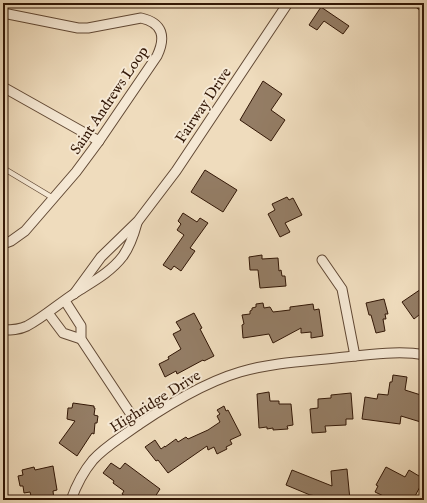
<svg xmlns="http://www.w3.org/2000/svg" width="427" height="503" font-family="'IM FELL English',serif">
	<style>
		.building { fill: #947d65; stroke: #321706 }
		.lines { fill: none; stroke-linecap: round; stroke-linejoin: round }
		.lane-casing { stroke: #614834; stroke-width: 6 }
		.street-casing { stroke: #614834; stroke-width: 11 }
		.secondary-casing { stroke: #321706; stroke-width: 15 }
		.lane { stroke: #f5e8d4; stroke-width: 4.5 }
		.street { stroke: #f5e8d4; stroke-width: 9 }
		.secondary { stroke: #f5e8d4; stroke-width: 13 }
		.labels { text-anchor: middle; stroke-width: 4; stroke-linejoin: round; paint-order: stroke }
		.street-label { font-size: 15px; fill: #321706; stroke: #f5e8d4 }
	</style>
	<rect width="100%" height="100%" fill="#efdcbd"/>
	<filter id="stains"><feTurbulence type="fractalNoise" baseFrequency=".005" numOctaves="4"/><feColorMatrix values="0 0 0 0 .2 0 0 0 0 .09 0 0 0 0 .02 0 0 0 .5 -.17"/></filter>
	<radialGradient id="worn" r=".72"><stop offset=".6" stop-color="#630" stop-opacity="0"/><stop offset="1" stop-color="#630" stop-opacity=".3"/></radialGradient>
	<g class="building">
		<path d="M321,7L349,26L343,34L324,21L317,30L309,25Z"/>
		<path d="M263,81L282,94L271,110L285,120L271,141L240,120Z"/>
		<path d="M205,170L237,190L223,212L191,192Z"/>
		<path d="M287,197L289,200L293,198L302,215L285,223L290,232L280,237L268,214L275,210L272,204Z"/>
		<path d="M183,213L197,222L200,218L208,223L190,248L195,251L181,271L174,266L171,270L163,265L184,235L177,230L181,224L178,221Z"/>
		<path d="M262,255V259L278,258L279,271L281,270L282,276H285L286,286L260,288L258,270H250L249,257Z"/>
		<path d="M424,287V311L414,319L402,302Z"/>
		<path d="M384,299L388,314H385L386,319H383L385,331L376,333L371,315H369L366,303Z"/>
		<path d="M263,303L264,308L270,307L273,312L290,310V307L313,304L314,310L319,309L323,336L311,338V332L301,333V328L273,343L269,334L243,338L242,325L244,324L242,315L250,314V311L252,310V308L256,307V304Z"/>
		<path d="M194,313L202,328L200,329L214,356L204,361L203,360L177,374L176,371L165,377L159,364L169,359L168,357L181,349L173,334L181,330L176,322Z"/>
		<path d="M393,375L407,377L405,390L424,396V423L401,416L400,424L362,419L365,397L377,399L378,394L388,395L390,382H392Z"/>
		<path d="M269,392L270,401H279V404H291L293,425L287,426L288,429L273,430V428L267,429V427L259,428L257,394Z"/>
		<path d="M351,393L353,419H346V425L325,426L326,432L312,433L310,409L318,408V399L331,398V395Z"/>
		<path d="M73,403L94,406V408H95L94,415L98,416L97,423H95L94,434L92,433L77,456L59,443L75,421L67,419L68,408H72Z"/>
		<path d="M224,406L226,411L228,410L241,435L230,440L232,444L226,447L227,449L217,454L214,447L208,450L207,446L168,473L158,460L156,461L145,447L155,440L161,449L165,446V447L176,439L178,442L186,437L188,439L208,430L220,422L217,416L220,414L217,410Z"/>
		<path d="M111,463L120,469L125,463L160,489L153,500H130L122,494L124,491L113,483L114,481L103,473Z"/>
		<path d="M53,466L57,490L53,491L54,500H41L40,498L32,500L30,492L24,493L23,486H20L18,476L23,475L22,470L34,467L35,470Z"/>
		<path d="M386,467L405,477L409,470L424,479L413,500H392L375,492L378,486L376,485Z"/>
		<path d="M347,469L350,500H317V496L310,495L286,485L292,470L332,486L331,471Z"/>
	</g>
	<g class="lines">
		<defs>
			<path id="lane" d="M3,168L53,198"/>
			<g id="street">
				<path d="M3,13L78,28H88L141,18C163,23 166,37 157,56L99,141L76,172L25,231L11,241L3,244"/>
				<path d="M3,87L99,141"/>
				<path d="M322,260L342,289L355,356"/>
				<path d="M74,294L101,257L138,221L176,171L288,3"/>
				<path d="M65,301L81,326V339L138,425"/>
				<path d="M48,313L63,333L81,339"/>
				<path d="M3,330C11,330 19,330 27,326C44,317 58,304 75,293C92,282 110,273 123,256C130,246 134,234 137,223"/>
				<path d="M71,500C76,486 83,472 93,460C101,451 111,444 121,437C156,412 199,384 240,372C274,362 311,361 345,357C369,355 400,350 424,355"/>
			</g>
			<path id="secondary" d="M422,3L424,4"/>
		</defs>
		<use href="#lane" class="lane-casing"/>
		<use href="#street" class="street-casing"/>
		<use href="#secondary" class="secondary-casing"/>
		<use href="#lane" class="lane"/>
		<use href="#street" class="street"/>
		<use href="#secondary" class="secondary"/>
	</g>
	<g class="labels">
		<g class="street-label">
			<text transform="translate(109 100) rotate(-56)" y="5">Saint Andrews Loop</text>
			<text transform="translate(203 105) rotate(-56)" y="5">Fairway Drive</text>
			<text transform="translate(155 401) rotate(-32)" y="5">Highridge Drive</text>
		</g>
	</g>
	<rect width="427" height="503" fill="none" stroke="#efdcbd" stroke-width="16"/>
	<rect x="4" y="4" width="419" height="495" fill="none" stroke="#321706" stroke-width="2"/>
	<rect x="8" y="8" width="411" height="487" fill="none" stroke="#321706"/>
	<rect width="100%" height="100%" filter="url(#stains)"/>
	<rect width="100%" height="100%" fill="url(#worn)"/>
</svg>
